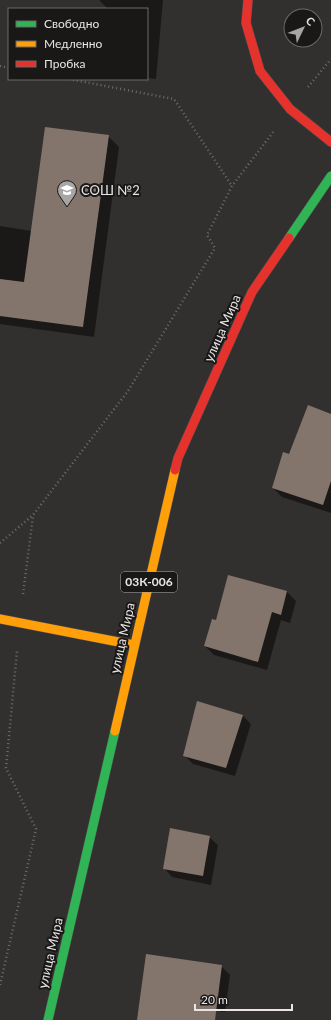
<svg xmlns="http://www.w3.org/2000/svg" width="331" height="1020" font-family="Lato,sans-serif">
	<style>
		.shadow { fill: #0007 }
		.building { fill: #84756c }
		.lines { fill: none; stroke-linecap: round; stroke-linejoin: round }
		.fast-casing { stroke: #4f4d4c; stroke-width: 10 }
		.slow-casing { stroke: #4f4d4c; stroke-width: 10 }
		.jam-casing { stroke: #4f4d4c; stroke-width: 10 }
		.path { stroke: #6e6d6d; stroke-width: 2.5; stroke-dasharray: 1 3; stroke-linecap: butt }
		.fast { stroke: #30b455; stroke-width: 9 }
		.slow { stroke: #ff9f0a; stroke-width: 9 }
		.jam { stroke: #e5322d; stroke-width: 9 }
		.labels { text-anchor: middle; stroke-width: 4; stroke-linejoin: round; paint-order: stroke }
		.shield { fill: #191817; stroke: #aaa8a6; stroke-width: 1 }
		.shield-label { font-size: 12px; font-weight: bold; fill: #e8e5e4 }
		.poi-label { font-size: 13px; fill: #e8e5e4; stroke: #191817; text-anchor: start }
		.street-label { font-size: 13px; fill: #e8e5e4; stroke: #191817 }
	</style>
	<rect width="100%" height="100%" fill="#32302e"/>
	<g class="shadow">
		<path d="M99,0H163L156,79L147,78V9L107,8Z"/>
		<path d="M108,136L119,147L94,337L0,324V226L32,231Z"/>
		<path d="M331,415V513L282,497L273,488L290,455Z"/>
		<path d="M228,577L287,592L296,601L290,623L281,620L267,670L214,655L205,646L217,622Z"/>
		<path d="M242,715L251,724L235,776L193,764L184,755Z"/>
		<path d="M209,837L218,845L211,885L172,877L164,868Z"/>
		<path d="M221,966L230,975L225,1012L201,1009L199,1020H138Z"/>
	</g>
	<g class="building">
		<path d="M45,127L109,135L83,327L0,316V279L24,282Z"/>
		<path d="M308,405L331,414V481L323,505L272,488L283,452L289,454Z"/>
		<path d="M228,575L287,591L281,615L272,612L258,662L204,646L212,619L216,620Z"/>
		<path d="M197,701L243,715L226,768L183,756Z"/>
		<path d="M170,828L210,836L203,876L163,869Z"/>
		<path d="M146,954L222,965L215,1020H137Z"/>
	</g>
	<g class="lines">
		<defs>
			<g id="fast">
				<path d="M289,238L331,176"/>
				<path d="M48,1020L115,731"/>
			</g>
			<g id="slow">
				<path d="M0,619L134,645"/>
				<path d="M115,731L175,470"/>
			</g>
			<g id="jam">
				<path d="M248,0L246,23L260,71L290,109L331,142"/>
				<path d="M175,470L178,458L252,292L289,238"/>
			</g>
		</defs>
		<use href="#fast" class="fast-casing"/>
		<use href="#slow" class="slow-casing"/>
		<use href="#jam" class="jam-casing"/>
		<g class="path">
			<path d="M0,66L9,68"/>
			<path d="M69,79L174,99L232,186"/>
			<path d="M308,87L331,59"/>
			<path d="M0,543L33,515L128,391L215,248L207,235L232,186L274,131"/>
			<path d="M23,594L33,516"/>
			<path d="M0,985L36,829L6,768L17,651"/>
		</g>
		<use href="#fast" class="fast"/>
		<use href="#slow" class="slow"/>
		<use href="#jam" class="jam"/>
	</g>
	<defs>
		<symbol id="school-pin" viewBox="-11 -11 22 30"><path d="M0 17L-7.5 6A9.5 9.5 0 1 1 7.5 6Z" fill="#a8a6a4" stroke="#191817"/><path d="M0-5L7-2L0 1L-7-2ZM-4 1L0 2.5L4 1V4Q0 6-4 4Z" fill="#fff"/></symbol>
	</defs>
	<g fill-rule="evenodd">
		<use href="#school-pin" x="56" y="179" width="22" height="30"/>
	</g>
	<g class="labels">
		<rect class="shield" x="121" y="572" width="56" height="20" rx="3"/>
		<g class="shield-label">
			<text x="149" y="586">03К-006</text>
		</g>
		<g class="poi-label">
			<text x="81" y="195">СОШ №2</text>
		</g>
		<g class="street-label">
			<text transform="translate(222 328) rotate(-66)" y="5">улица Мира</text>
			<text transform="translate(122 638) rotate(-77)" y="5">улица Мира</text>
			<text transform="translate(50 953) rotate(-77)" y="5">улица Мира</text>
		</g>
	</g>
	<rect x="8" y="8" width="140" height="72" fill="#191817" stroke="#6c6a69"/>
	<rect x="16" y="21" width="20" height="6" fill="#30b455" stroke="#6c6a69"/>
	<text x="44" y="28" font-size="12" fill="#e8e5e4">Свободно</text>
	<rect x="16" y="41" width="20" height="6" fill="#ff9f0a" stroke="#6c6a69"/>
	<text x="44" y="48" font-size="12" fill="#e8e5e4">Медленно</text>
	<rect x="16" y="61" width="20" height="6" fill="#e5322d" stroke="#6c6a69"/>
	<text x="44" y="68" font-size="12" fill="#e8e5e4">Пробка</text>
	<g transform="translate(303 28) rotate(47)"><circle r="19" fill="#191817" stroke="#6c6a69"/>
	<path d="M0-3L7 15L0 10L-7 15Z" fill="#a8a6a4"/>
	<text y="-6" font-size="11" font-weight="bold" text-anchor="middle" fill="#e8e5e4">С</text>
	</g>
	<path d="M195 1004v6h97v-6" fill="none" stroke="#e8e5e4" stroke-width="2"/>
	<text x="201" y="1004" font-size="12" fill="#e8e5e4" stroke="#191817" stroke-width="3" paint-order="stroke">20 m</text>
</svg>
